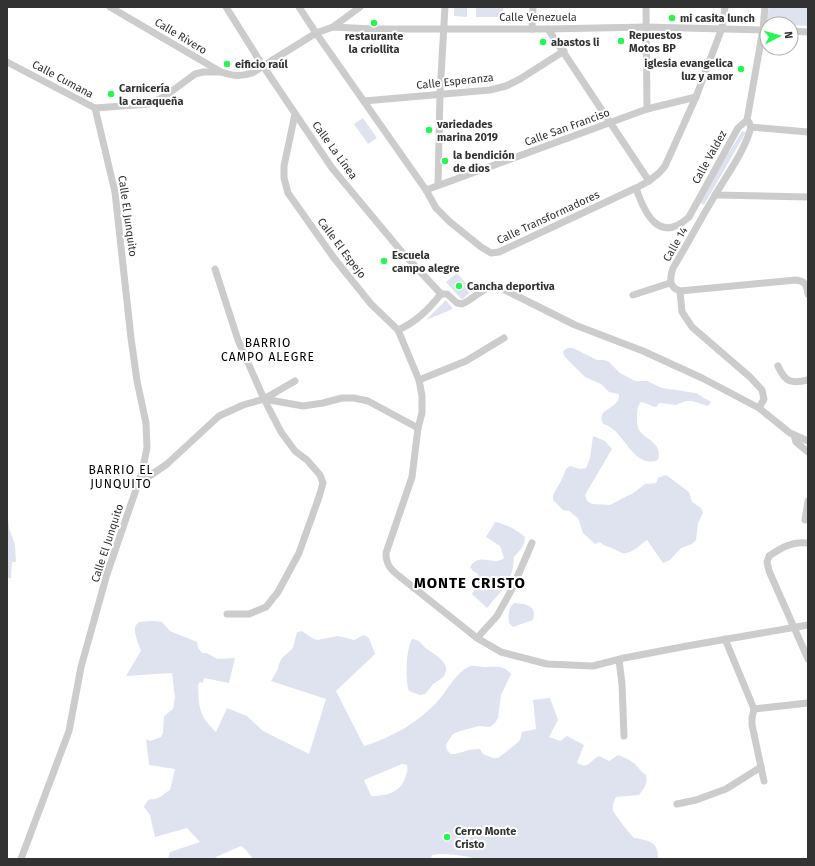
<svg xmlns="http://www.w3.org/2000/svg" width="815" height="866" font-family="'Fira Sans',sans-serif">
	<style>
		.green { fill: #dfe3ef; fill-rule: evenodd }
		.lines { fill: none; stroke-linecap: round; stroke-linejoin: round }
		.minor { stroke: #ccc; stroke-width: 7 }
		.poi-dot { fill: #26f652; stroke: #fff; stroke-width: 1.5 }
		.labels { text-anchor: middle; stroke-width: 4; stroke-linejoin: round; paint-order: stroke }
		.street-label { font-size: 11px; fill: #323232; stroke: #fff }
		.poi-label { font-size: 11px; font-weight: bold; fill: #323232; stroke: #fff; text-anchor: start }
		.neighbourhood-label { font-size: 12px; letter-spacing: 1px; fill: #000; stroke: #fff }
		.district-label { font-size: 15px; font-weight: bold; letter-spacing: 1px; fill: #000; stroke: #fff }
	</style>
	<rect width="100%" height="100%" fill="#fff"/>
	<g class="green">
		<path d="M454,7H467V17L454,16Z"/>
		<rect x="476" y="7" width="27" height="10"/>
		<path d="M769,7H808V26L791,25V24H766Z"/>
		<path d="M363,118L377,138L368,144L354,124Z"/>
		<path d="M742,131L746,132L704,205L699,202Z"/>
		<path d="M457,273L472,290L462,300L446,282Z"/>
		<path d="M446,300L453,309L426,320Z"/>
		<path d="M568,348H573L597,360H603L608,361L620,373L635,381H647L662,388L696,393L711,402L708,406L692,401H686L676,405L659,403L656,407C650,406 647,403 641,402C637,407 637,411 637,417C637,422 637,426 639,430C647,441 663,443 658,460C632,470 624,428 603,424L601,418L603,413C610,406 620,405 619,394L609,392L601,384L585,377L564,356L563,351Z"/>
		<path d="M593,436L605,441L612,449L585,495L587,501L592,504L610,505L627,496L632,494L645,484L656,483L658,478L666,475L689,492L692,502L701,508L703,513L698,523L696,540L692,544L681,548L670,560L663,563L647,540C641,544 631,555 622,553C619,552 617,550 614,549C607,546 605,547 600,542L595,544L583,533L578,518L569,511L563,510L553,500V495L562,479L566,469L570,466L580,469L586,468L590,458Z"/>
		<path d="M7,508L9,528L15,545L16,562H12L11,578H7Z"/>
		<path d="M495,522C505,524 518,530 525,537L524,544L521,549L514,557L513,568L508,584L497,596L487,608L472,594L477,585L478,580V574L473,571L470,567C480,551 493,567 504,558L500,546L486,537Z"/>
		<path d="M514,603C526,604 537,605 533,620L513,627L509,623C508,615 508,608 514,603Z"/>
		<path d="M156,621L162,622L170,631L197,642L198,648L202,653H207L217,659L235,658L229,683L204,678L203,683L200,682L198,685C199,709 199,715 216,732L227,708L247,716L263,731L309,754L326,699L271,681L278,669L279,664L282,658L293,648L297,632L302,631L312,638L317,640L338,636L354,640L364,635L369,638L375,654L336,691L364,746C390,738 418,723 437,702C447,691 454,675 468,667C474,664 480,667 486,667C496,667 504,665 511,674L501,695L498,718L495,723L490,727L479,726L457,732L452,735L446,745L447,750L451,754C462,754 468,748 480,749L483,754L493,758H498L516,744L520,740L522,732L536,729L533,700L550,698L558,720L549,737L560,741L567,736L584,745L577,763C589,770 590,760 599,756L609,761L618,755C624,757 632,761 636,765C640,769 641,772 646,775C648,784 644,788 639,795L616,797C614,801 612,805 613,810C614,814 630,834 634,838C648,840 659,842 658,859H475C466,855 441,853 432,855L431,859H253L246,850L241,846L216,857L215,859H168L170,852L200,842L187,828L155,837L150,815L144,807C149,796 150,801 158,798C162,796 166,792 170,790L175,769L149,765L146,739L150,741L161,737L163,733L164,716L173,709L175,698L172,673L126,676L141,651C139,644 129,626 140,622C143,621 152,621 156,621ZM402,764L407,765C408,770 407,773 405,778C400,793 386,796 371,796L364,780Z"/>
		<path d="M412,639C421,640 420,644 427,649C434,654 451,663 445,674C443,679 437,681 433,684C431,687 428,691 425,694L420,695L409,691C405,681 406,648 412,639Z"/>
	</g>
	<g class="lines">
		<g class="minor">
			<path d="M110,7L221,72C233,76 240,77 252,73L316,33L333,27L373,29H548L646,27L767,30"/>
			<path d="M226,7L263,66L332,168L401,251L441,294"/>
			<path d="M299,7L316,33L426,190L436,208L450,222L481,247L491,253L499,252L636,188L649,181L659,173L665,166L696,97L722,28L725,7"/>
			<path d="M646,7L647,109"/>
			<path d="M333,27L360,7"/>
			<path d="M532,29L533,7"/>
			<path d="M548,29L649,181"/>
			<path d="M791,31L808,32"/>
			<path d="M7,62L95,108L149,104L164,97L195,74L203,72H220"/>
			<path d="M364,101L490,90L506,86L520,79L564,51"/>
			<path d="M295,114L284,166V178L288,193L334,258L371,304L398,330C416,322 428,310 441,294"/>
			<path d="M749,122L751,127L808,132"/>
			<path d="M751,127C744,153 727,174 714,197C700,220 687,245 673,268C670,278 668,287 680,291L796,280C805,281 807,285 808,294"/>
			<path d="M438,185L440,93L445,7"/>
			<path d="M636,188C645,215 660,244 689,217L738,128L747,120L763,29L765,7"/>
			<path d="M426,190L647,109L696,97"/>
			<path d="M715,195L808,197"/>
			<path d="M215,269L238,340L264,399L281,432L295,451L307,460L320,475L323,483L319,497L299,553L278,592L266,607L249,614H227"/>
			<path d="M680,291L682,312L692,327L750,377L762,390L764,399L759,408"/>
			<path d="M441,294H447L457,303L462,304C475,299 485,283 501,288L575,325L643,351L702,378L759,408L790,433L808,441"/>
			<path d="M633,295L670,283"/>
			<path d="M398,330L419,380L422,396V413L418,428L412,477L386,553C386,564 390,569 399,576L477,638L501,652L547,664L593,666L624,658L687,646L808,625"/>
			<path d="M778,366C785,382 791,384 808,380"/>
			<path d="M419,380L466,361L504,338"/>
			<path d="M264,399L295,381"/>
			<path d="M794,435L796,442L808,452"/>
			<path d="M138,484L167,464L219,416L243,405L264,399L303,406L323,403L342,398H354L368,401L418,428"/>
			<path d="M805,520L808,501"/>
			<path d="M807,543C792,541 781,548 769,556L767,562L769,571L808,659"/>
			<path d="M477,638L497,616L512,589L532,543"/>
			<path d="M725,639L754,709L808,703"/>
			<path d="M619,660L622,684L624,736"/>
			<path d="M754,709L752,718V725L764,781"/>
			<path d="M677,804L696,800L726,789L761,767"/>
			<path d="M21,859L69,731L81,667L107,574L142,472L147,448L146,423L137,381L131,338L115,192L95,108"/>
		</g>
	</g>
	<g class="poi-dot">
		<circle cx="672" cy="18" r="4"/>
		<circle cx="374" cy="23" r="4"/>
		<circle cx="621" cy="41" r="4"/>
		<circle cx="543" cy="42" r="4"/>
		<circle cx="227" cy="64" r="4"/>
		<circle cx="741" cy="69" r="4"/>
		<circle cx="111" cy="94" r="4"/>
		<circle cx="429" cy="130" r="4"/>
		<circle cx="445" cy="161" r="4"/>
		<circle cx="384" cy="261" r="4"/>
		<circle cx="459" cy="286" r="4"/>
		<circle cx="447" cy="837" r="4"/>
	</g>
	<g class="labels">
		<g class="street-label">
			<text x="538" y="21">Calle Venezuela</text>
			<text transform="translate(181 36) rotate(31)" y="4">Calle Rivero</text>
			<text transform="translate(63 79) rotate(28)" y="4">Calle Cumana</text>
			<text transform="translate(455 81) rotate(-6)" y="4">Calle Esperanza</text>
			<text transform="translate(567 127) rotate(-20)" y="4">Calle San Franciso</text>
			<text transform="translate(335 150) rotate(54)" y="4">Calle La Línea</text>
			<text transform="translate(709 157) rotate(-61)" y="4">Calle Valdez</text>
			<text transform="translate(128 216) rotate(82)" y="4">Calle El Junquito</text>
			<text transform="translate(548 217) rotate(-25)" y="4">Calle Transformadores</text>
			<text transform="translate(675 244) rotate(-60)" y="4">Calle 14</text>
			<text transform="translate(342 248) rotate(53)" y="4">Calle El Espejo</text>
			<text transform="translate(107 543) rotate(-72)" y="4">Calle El Junquito</text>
		</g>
		<g class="poi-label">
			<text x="680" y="22">mi casita lunch</text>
			<text x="629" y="39">Repuestos<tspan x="629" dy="13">Motos BP</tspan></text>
			<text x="374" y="40" text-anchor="middle">restaurante<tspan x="374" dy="13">la criollita</tspan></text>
			<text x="551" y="46">abastos li</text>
			<text x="733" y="67" text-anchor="end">iglesia evangelica<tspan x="733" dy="13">luz y amor</tspan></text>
			<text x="235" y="68">eificio raúl</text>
			<text x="119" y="92">Carnicería<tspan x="119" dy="13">la caraqueña</tspan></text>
			<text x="437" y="128">variedades<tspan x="437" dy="13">marina 2019</tspan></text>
			<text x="453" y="159">la bendición<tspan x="453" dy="13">de dios</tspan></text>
			<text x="392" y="259">Escuela<tspan x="392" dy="13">campo alegre</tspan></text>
			<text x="467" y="290">Cancha deportiva</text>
			<text x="455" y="835">Cerro Monte<tspan x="455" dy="13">Cristo</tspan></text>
		</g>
		<g class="neighbourhood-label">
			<text x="268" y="347">BARRIO<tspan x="268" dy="14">CAMPO ALEGRE</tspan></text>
			<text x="121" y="474">BARRIO EL<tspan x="121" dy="14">JUNQUITO</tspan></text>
		</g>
		<g class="district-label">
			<text x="470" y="588">MONTE CRISTO</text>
		</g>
	</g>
	<rect width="815" height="866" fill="none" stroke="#323232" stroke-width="16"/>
	<g transform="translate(779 36) rotate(84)"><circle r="19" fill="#ffffff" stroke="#adadad"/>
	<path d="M0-3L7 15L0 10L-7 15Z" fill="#26f652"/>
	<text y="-6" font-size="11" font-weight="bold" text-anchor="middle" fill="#323232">N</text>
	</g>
</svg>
